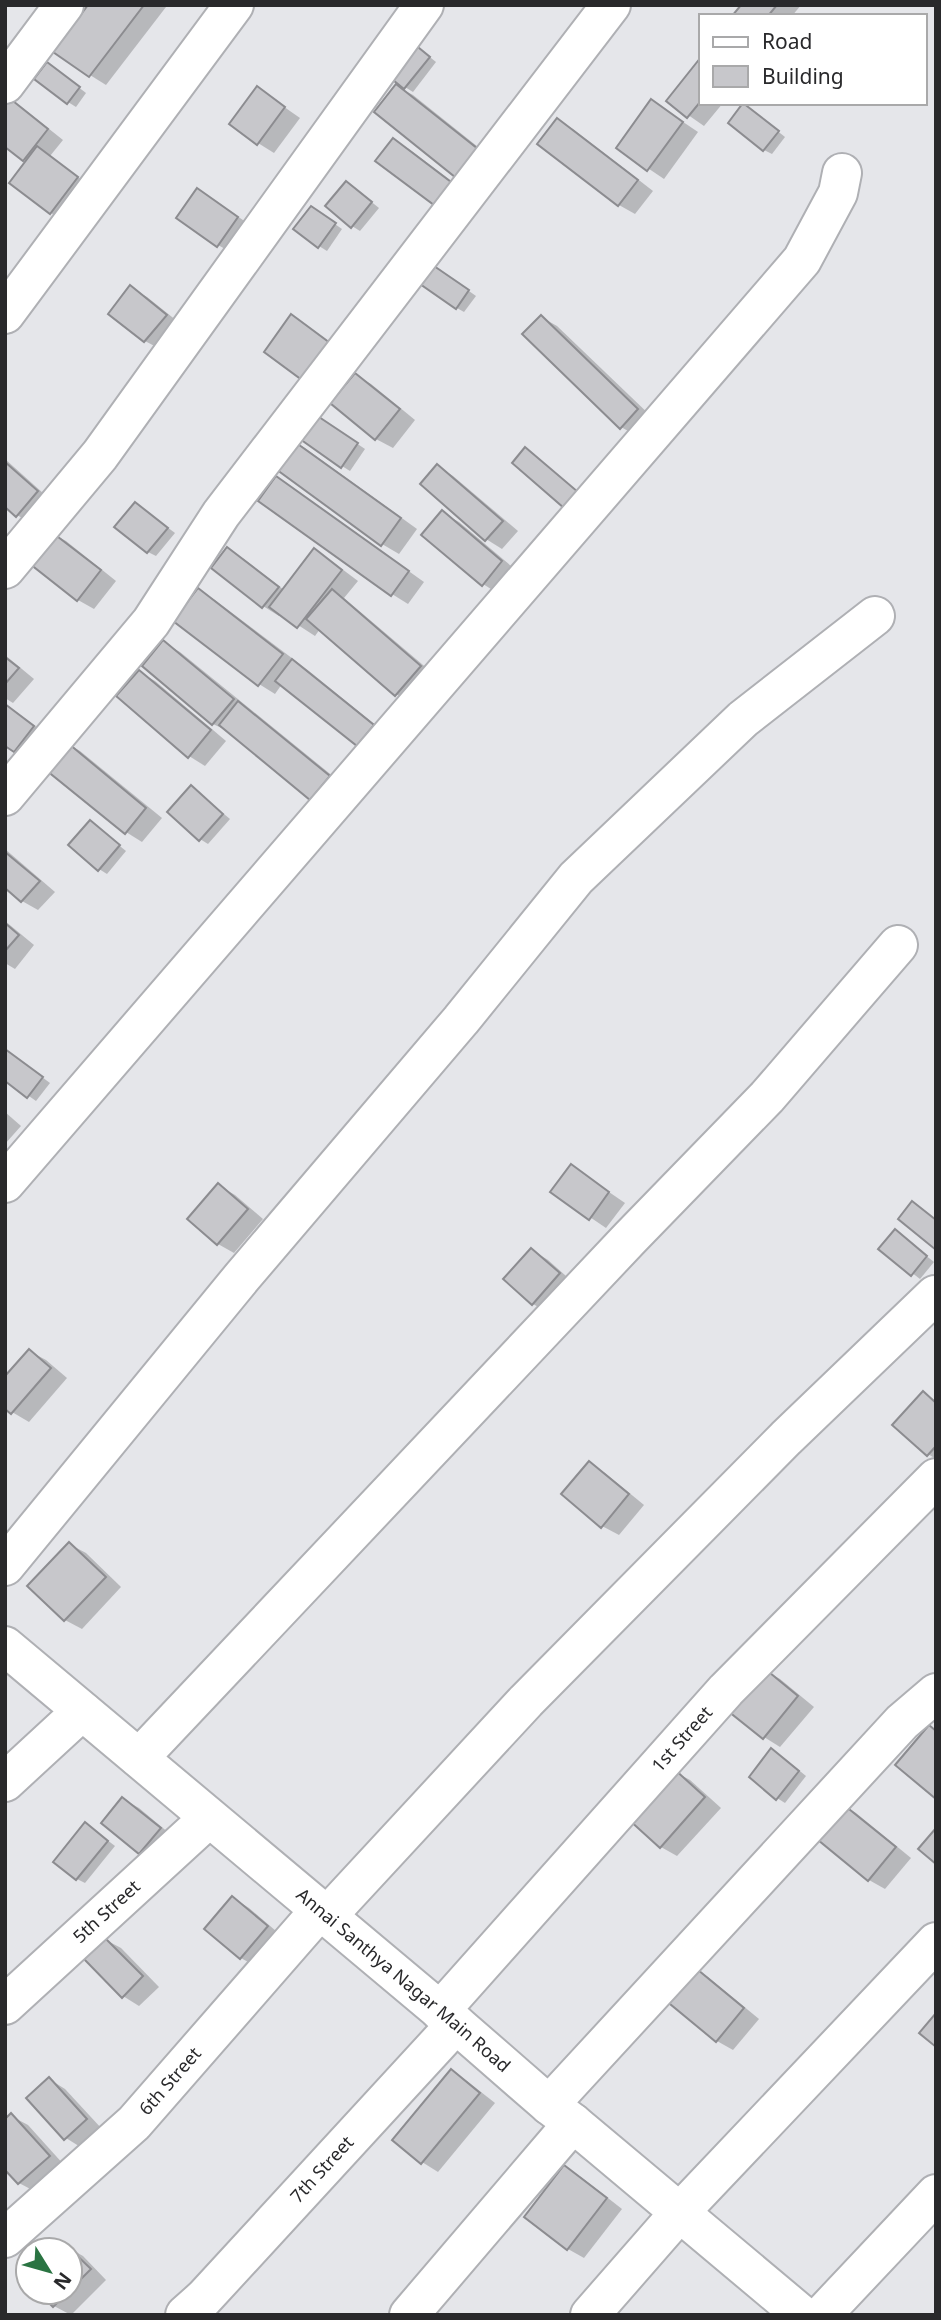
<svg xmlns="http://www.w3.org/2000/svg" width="941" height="2320" font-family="'Noto Sans',sans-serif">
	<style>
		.shadow { fill: #0003 }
		.building { fill: #c7c7cb; stroke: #8c8c90; stroke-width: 2 }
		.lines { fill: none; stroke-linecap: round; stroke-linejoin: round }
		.minor-casing { stroke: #afb0b4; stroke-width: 42 }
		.minor { stroke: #fff; stroke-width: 38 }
		.labels { text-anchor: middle; stroke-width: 6; stroke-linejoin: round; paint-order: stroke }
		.street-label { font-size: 18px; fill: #29292b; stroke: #fff }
	</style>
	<rect width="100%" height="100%" fill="#e5e6ea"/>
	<g class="shadow">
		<path d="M90,5H163L166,7L106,85L90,75Z"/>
		<path d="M743,5H801L792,16H734Z"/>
		<path d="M421,50L436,62L413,92L405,87Z"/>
		<path d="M701,59V103H723L704,126L668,101Z"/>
		<path d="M55,69L86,93L76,107L68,102Z"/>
		<path d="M396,86L413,95L493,159L473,185Z"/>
		<path d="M257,88L300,118L274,153L258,143Z"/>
		<path d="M8,100L24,109L63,140L50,156L93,188L67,222L51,213L11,183L27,162L5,145Z"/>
		<path d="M652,101L698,132L664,179L618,148Z"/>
		<path d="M751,110L785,137L772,154L764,150Z"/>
		<path d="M557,120L573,129L653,191L635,214L619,205Z"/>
		<path d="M393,140L409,149L466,192L451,213Z"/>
		<path d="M354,188L379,208L360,231L352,226Z"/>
		<path d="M214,200L253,227L234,254L218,245Z"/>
		<path d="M319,213L342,229L327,251L319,246Z"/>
		<path d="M442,272L476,296L464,312L457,308Z"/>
		<path d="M131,288L147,297L182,325L162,350L145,341L111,313Z"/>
		<path d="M541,317L557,326L654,419L637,436L621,427Z"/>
		<path d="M355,375L371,384L415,420L393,448L376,439L332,403Z"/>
		<path d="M325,422L365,449L350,471L342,466Z"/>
		<path d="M289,439L305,448L417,529L399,554L382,544L272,464Z"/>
		<path d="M5,459L53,502L34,525L17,515L5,505Z"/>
		<path d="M437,466L453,476L518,531L502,549L486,539Z"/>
		<path d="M292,488L424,582L408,604L392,594Z"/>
		<path d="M143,509L175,533L156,556L148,552Z"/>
		<path d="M442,513L459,522L517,571L499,594L483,584Z"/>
		<path d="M49,532L66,541L116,581L94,609L78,600Z"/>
		<path d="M227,550L244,559L284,590L314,550L330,560L358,581L344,598L436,676L412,704L396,694L320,629L315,636L281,614L279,616L263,606Z"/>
		<path d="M199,591L215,600L309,671L389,736L358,745L282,684L275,694L259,684Z"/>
		<path d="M164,643L180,652L345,786L327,808L311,799L230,732L213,724Z"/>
		<path d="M5,655L34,679L13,703L5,698Z"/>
		<path d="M139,672L155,681L226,741L205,766L189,756Z"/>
		<path d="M5,704L49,736L31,760L5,744Z"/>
		<path d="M64,742L80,751L162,818L142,842L126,832Z"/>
		<path d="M191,787L230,819L208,844L200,839Z"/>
		<path d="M90,822L126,851L107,874L99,869Z"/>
		<path d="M5,849L55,892L38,910L22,901L5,886Z"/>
		<path d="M5,921L34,945L15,969L5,963Z"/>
		<path d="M11,1054L50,1083L36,1101L5,1079Z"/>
		<path d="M5,1112L21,1126L5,1144Z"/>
		<path d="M571,1166L625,1203L606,1228L553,1192Z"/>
		<path d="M218,1185L235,1195L263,1219L234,1253L218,1244Z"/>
		<path d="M895,1231L934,1262L920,1279L881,1249Z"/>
		<path d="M532,1250L548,1260L575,1284L549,1313L533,1304Z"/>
		<path d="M29,1351L46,1360L67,1378L29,1422L12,1412Z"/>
		<path d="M924,1394L936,1401V1459L928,1454Z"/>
		<path d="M589,1463L605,1473L644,1505L619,1535L602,1526Z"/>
		<path d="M69,1544L86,1553L121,1587L82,1629L65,1620L30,1586Z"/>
		<path d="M764,1670L780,1679L814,1707L780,1747L764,1737Z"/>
		<path d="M780,1755L806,1776L785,1803L777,1798Z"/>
		<path d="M673,1771L690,1780L721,1808L677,1856L661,1847L630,1819Z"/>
		<path d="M123,1799L139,1808L176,1839L157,1862L140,1853L103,1823Z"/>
		<path d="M840,1803L856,1813L911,1858L885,1889L869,1880L814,1835Z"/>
		<path d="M86,1824L115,1846L85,1883L77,1879Z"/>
		<path d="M233,1898L249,1908L283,1937L257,1967L241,1958Z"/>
		<path d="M104,1939L121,1948L159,1987L139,2006L123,1996Z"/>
		<path d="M692,1967L708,1977L759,2019L733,2050L717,2041L666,1999Z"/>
		<path d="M451,2071L467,2081L495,2103L438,2172L422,2162Z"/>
		<path d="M49,2079L65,2089L102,2129L82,2148L66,2138Z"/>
		<path d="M11,2116L28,2125L65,2166L36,2192L19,2183L5,2167Z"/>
		<path d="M565,2168L581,2177L622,2209L584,2258L568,2249L526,2216Z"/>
		<path d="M67,2247L83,2256L106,2280L71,2315L54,2306L41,2292H70V2250H64Z"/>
	</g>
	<g class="building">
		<path d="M88,5H144L89,77L53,52Z"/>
		<path d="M741,5H777L768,16H732Z"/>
		<path d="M413,43L430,57L404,89L387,75Z"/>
		<path d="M701,57V101L687,118L666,101Z"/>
		<path d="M47,62L80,87L67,104L34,79Z"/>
		<path d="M396,84L478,149L455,177L374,112Z"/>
		<path d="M257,86L285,107L257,145L229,124Z"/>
		<path d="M8,97L48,129L23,161L5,147V100Z"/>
		<path d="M651,99L683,122L647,171L616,148Z"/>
		<path d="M743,103L779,131L763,151L728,123Z"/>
		<path d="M557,118L638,180L618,206L537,144Z"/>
		<path d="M393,138L451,182L434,205L375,161Z"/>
		<path d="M37,146L78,177L50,214L9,183Z"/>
		<path d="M346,181L372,202L351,228L325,206Z"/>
		<path d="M197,188L238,217L217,247L176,218Z"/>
		<path d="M311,206L336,223L318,248L293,229Z"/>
		<path d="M434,266L469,290L456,309L420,284Z"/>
		<path d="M130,285L167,315L144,342L108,314Z"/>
		<path d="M291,314L330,343L302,380L264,352Z"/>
		<path d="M541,315L638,409L620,429L522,334Z"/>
		<path d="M355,373L400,409L375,440L330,403Z"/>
		<path d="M316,415L358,443L341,468L300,439Z"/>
		<path d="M288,437L401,518L381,546L269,464Z"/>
		<path d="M525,447L578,492L564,508L512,463Z"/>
		<path d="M5,462L38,491L16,517L5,507Z"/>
		<path d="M437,464L503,521L485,541L420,484Z"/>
		<path d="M276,476L409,571L391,596L258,501Z"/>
		<path d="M135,502L168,528L147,553L114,527Z"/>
		<path d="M442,510L502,561L482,586L421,535Z"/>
		<path d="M49,530L101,570L77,601L25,560Z"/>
		<path d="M227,547L279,587L262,608L211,568Z"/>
		<path d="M314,548L342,570L297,628L269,607Z"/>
		<path d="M198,588L283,654L258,686L173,621Z"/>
		<path d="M332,589L421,666L395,696L306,619Z"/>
		<path d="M163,640L234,699L212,725L142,666Z"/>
		<path d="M5,657L19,668L5,684Z"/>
		<path d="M292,659L374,725L357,746L275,681Z"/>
		<path d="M139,670L211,730L188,758L116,696Z"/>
		<path d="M238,701L330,776L310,800L219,725Z"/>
		<path d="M5,704L34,726L14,752L5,746Z"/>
		<path d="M63,739L146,808L125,834L41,766Z"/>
		<path d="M191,785L223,814L199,841L167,812Z"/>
		<path d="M90,820L120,845L98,871L68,845Z"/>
		<path d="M5,852L40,881L21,902L5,888Z"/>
		<path d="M5,923L19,935L5,951Z"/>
		<path d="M5,1049L43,1077L27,1098L5,1081Z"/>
		<path d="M571,1164L609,1192L589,1220L550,1192Z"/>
		<path d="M218,1183L248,1209L217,1245L187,1219Z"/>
		<path d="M912,1201L936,1220V1250L898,1219Z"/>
		<path d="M895,1229L927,1256L911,1276L878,1249Z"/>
		<path d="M531,1248L560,1273L532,1305L503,1279Z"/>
		<path d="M29,1349L51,1368L11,1414L5,1409V1376Z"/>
		<path d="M923,1391L936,1403V1446L927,1456L892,1425Z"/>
		<path d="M589,1461L629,1494L601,1528L561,1494Z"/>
		<path d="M69,1542L106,1577L64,1621L27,1586Z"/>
		<path d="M764,1668L798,1696L763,1739L728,1711Z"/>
		<path d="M929,1725L936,1731V1799L895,1765Z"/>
		<path d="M771,1748L799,1771L776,1800L749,1777Z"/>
		<path d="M673,1768L705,1797L660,1848L628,1819Z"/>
		<path d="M122,1797L161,1828L139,1854L101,1823Z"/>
		<path d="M839,1801L896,1847L868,1881L812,1835Z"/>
		<path d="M85,1822L108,1841L76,1880L53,1862Z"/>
		<path d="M936,1828V1864L918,1849Z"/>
		<path d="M232,1896L268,1926L240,1959L204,1929Z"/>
		<path d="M104,1937L143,1976L122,1998L83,1958Z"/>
		<path d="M692,1965L744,2008L716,2042L664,1999Z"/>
		<path d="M936,2013V2047L919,2033Z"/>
		<path d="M451,2069L480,2093L421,2164L392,2140Z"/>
		<path d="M49,2077L87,2119L64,2140L26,2098Z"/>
		<path d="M11,2113L50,2156L18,2184L5,2170V2119Z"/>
		<path d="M564,2165L607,2198L567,2250L524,2217Z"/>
		<path d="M66,2245L91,2269L70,2290V2250H61Z"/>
		<path d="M38,2292H68L53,2307Z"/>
	</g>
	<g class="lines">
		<defs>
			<g id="minor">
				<path d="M5,84L64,5"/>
				<path d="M5,314L234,5"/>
				<path d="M5,569L100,455L424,5"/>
				<path d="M5,796L151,622L221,514L611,5"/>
				<path d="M5,1183L802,260L838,193L842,173"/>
				<path d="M5,1566L242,1277L461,1020L576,878L743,719L875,616"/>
				<path id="s1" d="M5,1646L456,2024L549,2105L573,2123L802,2315"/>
				<path d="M139,1758L630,1238L767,1097L898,945"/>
				<path d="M5,1782L82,1711"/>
				<path d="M327,1916L526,1701L786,1438L935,1295"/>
				<path id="s2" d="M5,2005L209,1818"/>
				<path id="s3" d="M440,2011L726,1690L936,1478"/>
				<path d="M549,2105L902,1722L936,1693"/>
				<path id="s4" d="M5,2238L134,2123L320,1910"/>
				<path id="s5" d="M185,2315L204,2298L456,2024"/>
				<path d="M409,2315L573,2123"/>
				<path d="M590,2315L680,2212L936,1942"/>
				<path d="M822,2315L936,2194"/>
			</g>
		</defs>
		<use href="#minor" class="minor-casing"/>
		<use href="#minor" class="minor"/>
	</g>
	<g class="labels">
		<g class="street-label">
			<text dy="6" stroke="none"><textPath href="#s3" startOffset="364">1st Street</textPath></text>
			<text dy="6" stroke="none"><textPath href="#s2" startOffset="138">5th Street</textPath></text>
			<text dy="6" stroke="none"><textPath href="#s1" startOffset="520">Annai Santhya Nagar Main Road</textPath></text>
			<text dy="6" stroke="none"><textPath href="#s4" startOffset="228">6th Street</textPath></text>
			<text dy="6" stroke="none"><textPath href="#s5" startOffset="200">7th Street</textPath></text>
		</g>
	</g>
	<rect width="941" height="2320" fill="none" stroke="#29292b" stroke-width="14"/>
	<rect x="699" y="14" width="228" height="91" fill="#ffffff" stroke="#a9a9aa" stroke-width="2"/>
	<rect x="713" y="37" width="35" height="10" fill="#ffffff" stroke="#a9a9aa" stroke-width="2"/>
	<text x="762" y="49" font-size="21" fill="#29292b">Road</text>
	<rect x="713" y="66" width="35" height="21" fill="#c7c7cb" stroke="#a9a9aa" stroke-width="2"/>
	<text x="762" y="84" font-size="21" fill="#29292b">Building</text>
	<g transform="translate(49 2271) rotate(127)"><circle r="33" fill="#ffffff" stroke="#a9a9aa" stroke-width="2"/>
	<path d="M0-5L12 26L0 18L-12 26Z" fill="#2a7442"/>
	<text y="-10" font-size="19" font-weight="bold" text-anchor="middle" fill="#29292b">N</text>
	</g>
</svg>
